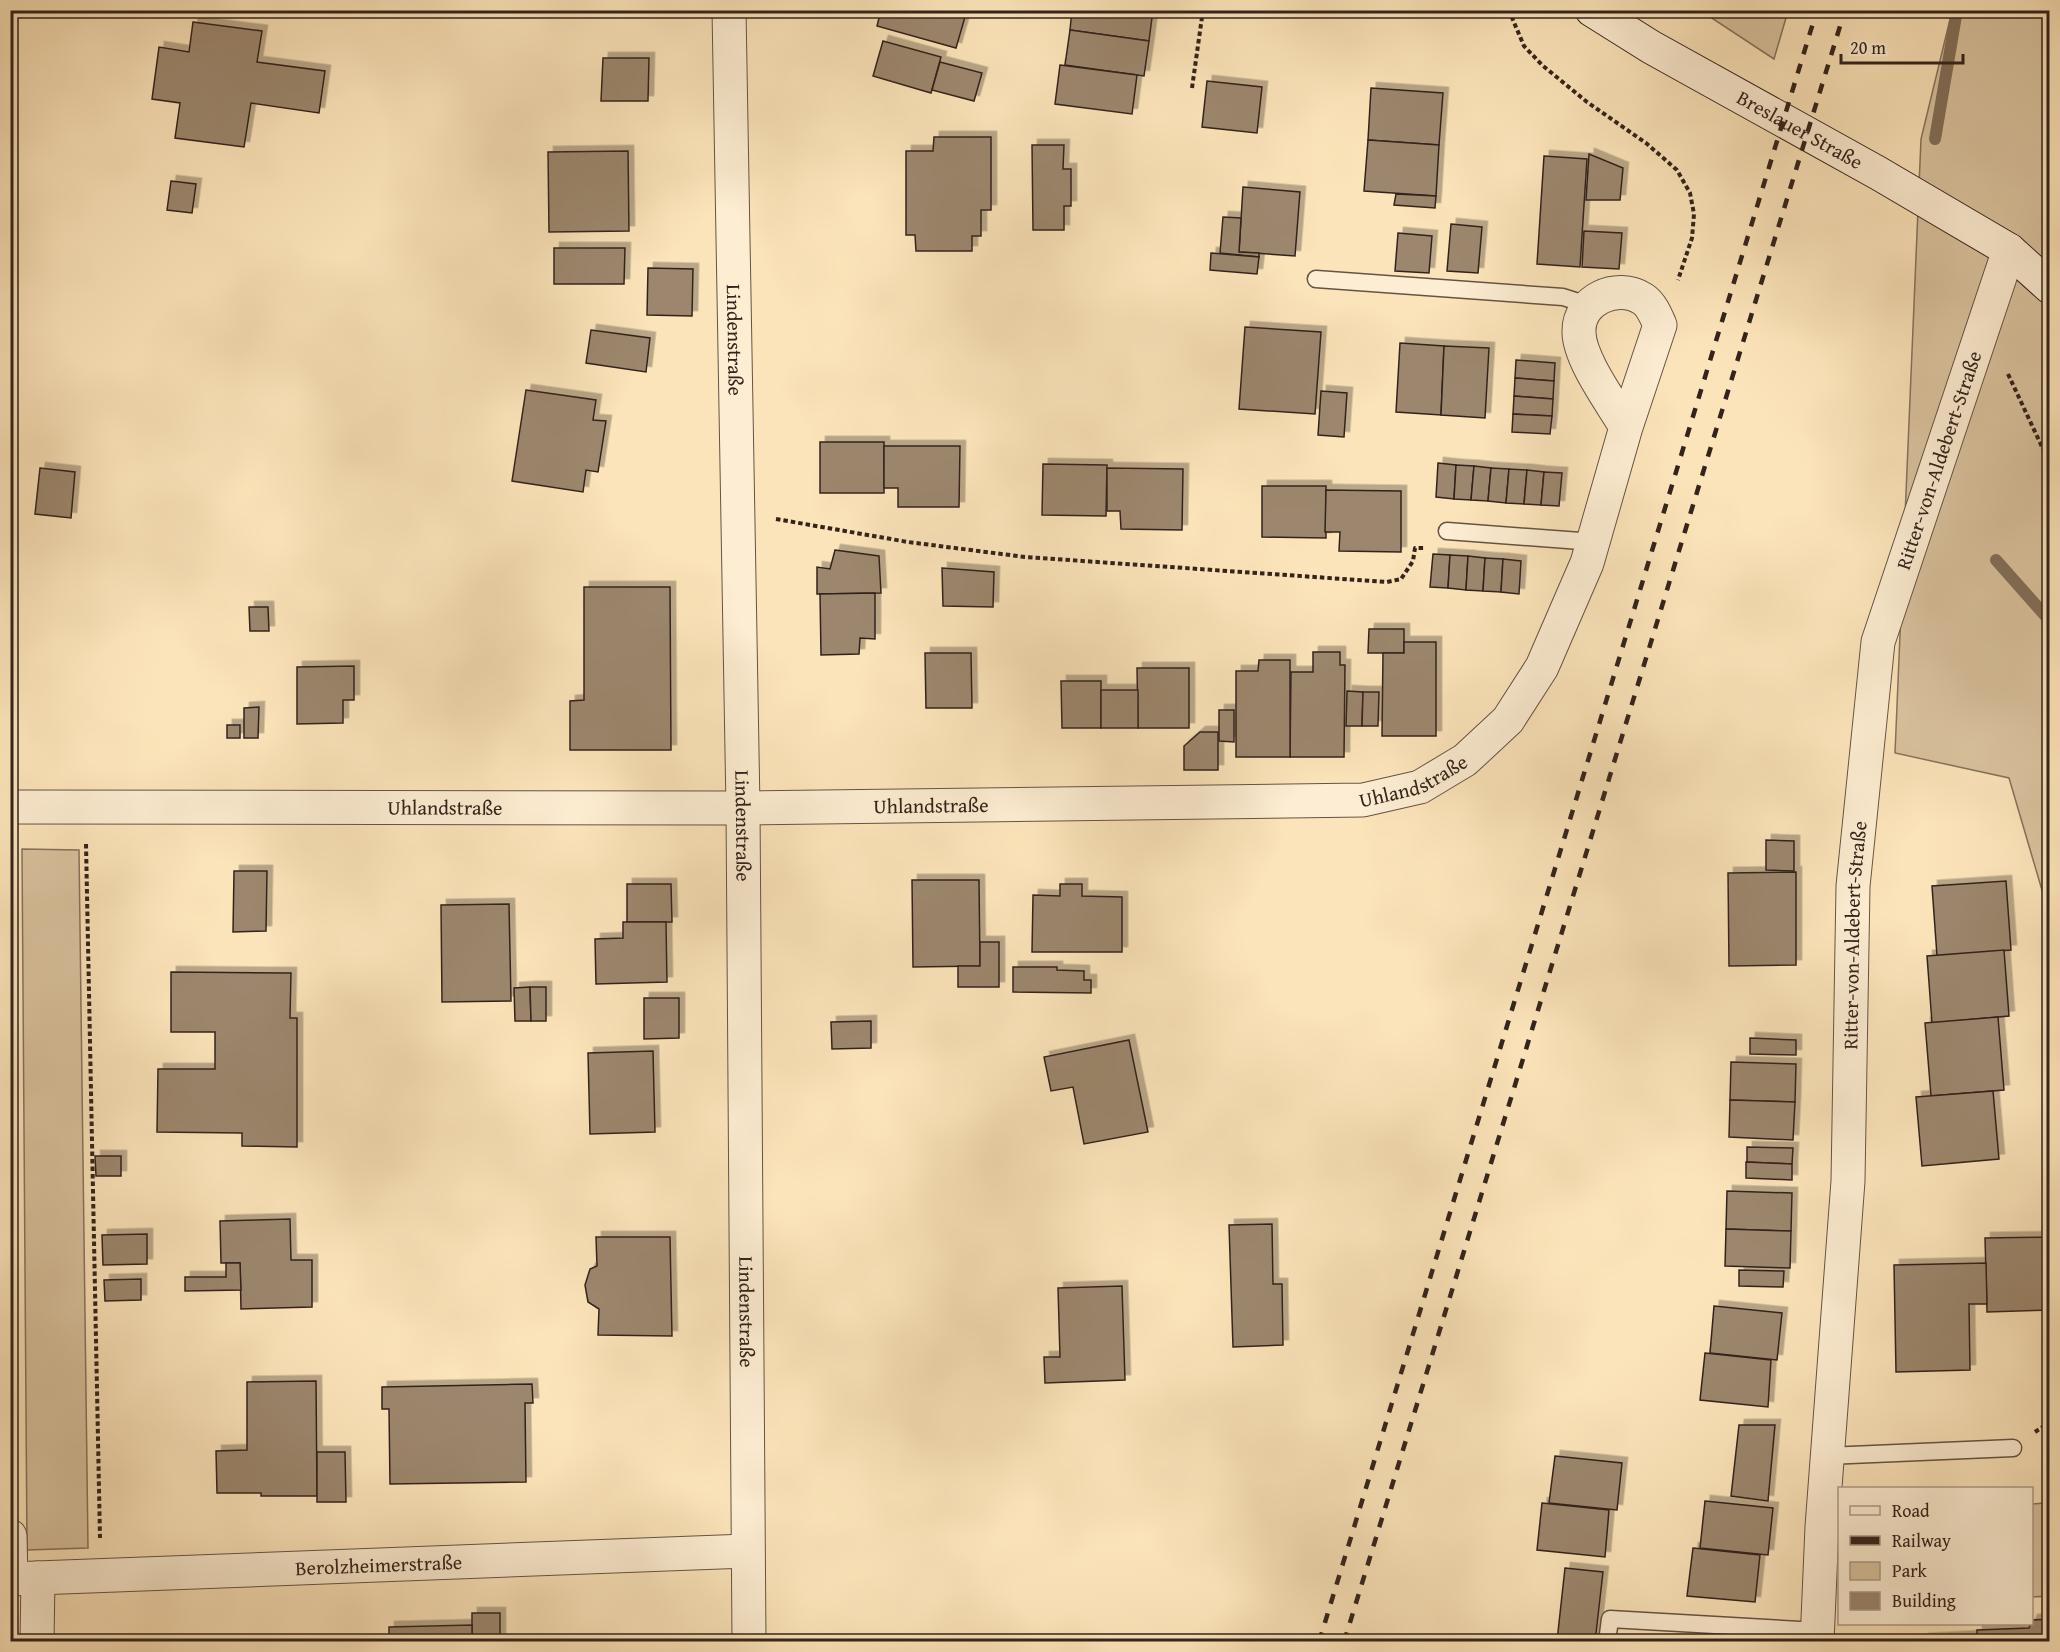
<svg xmlns="http://www.w3.org/2000/svg" width="2060" height="1652" font-family="'Gentium Book Plus',serif">
	<style>
		.green { fill: #dac39f; stroke: #86735e; stroke-width: 1.5 }
		.lines { fill: none; stroke-linecap: round; stroke-linejoin: round }
		.stream { stroke: #836f5a; stroke-width: 12 }
		.building { fill: #9c876e; stroke: #33231c; stroke-width: 1.5; filter: url(#shadow) }
		.service-casing { stroke: #655344; stroke-width: 19 }
		.minor-casing { stroke: #655344; stroke-width: 35 }
		.secondary-casing { stroke: #33231c; stroke-width: 35 }
		.path { stroke: #33231c; stroke-width: 4; stroke-dasharray: 4.5 3; stroke-linecap: butt }
		.service { stroke: #fdedd2; stroke-width: 16 }
		.minor { stroke: #fdedd2; stroke-width: 33 }
		.secondary { stroke: #fdedd2; stroke-width: 33 }
		.rail { stroke: #33231c; stroke-width: 4.5; stroke-dasharray: 10 10; stroke-linecap: butt }
		.labels { text-anchor: middle; stroke-width: 4.5; stroke-linejoin: round; paint-order: stroke }
		.street-label { font-size: 20px; fill: #33231c; stroke: #fdedd2 }
	</style>
	<defs>
		<filter id="shadow"><feDropShadow dx="5.5" dy="-5.5" stdDeviation="0" flood-color="#0004"/></filter>
	</defs>
	<rect width="100%" height="100%" fill="#fce4ba"/>
	<filter id="stains"><feTurbulence type="fractalNoise" baseFrequency=".00333" numOctaves="4"/><feColorMatrix values="0 0 0 0 .2 0 0 0 0 .09 0 0 0 0 .02 0 0 0 .5 -.17"/></filter>
	<radialGradient id="worn" r=".72"><stop offset=".6" stop-color="#630" stop-opacity="0"/><stop offset="1" stop-color="#630" stop-opacity=".3"/></radialGradient>
	<g class="green">
		<path d="M1701,11H1788L1774,59Z"/>
		<path d="M1952,11H2049V914L2009,778L1895,753L1921,139Z"/>
		<path d="M22,849L79,850L88,1548L27,1550Z"/>
		<path d="M2049,1499V1596L2032,1597V1504L2046,1503Z"/>
	</g>
	<g class="lines">
		<g class="stream">
			<path d="M1935,139L1957,10"/>
			<path d="M1996,560L2050,621"/>
		</g>
	</g>
	<g class="building">
		<path d="M881,10H967L956,48L877,26Z"/>
		<path d="M1072,10H1153L1149,41L1070,30Z"/>
		<path d="M193,22L262,31L257,62L325,71L319,113L251,103L244,147L175,138L180,103L152,99L159,47L189,52Z"/>
		<path d="M1070,30L1149,41L1144,76L1065,65Z"/>
		<path d="M883,41L941,57L931,93L873,76Z"/>
		<path d="M603,58H649L648,101H601Z"/>
		<path d="M940,62L982,73L974,101L932,90Z"/>
		<path d="M1060,65L1137,75L1132,114L1055,104Z"/>
		<path d="M1207,81L1262,87L1257,133L1202,127Z"/>
		<path d="M1371,88L1443,93L1439,145L1368,140Z"/>
		<path d="M934,137H991V210H981V236H972V251H916L915,235H906V151H933Z"/>
		<path d="M1368,140L1439,145L1436,196L1364,191Z"/>
		<path d="M1032,145H1064L1063,169H1071V206H1064V230H1033Z"/>
		<path d="M628,151L629,231L549,232L548,152Z"/>
		<path d="M1589,154L1623,168L1620,200H1586Z"/>
		<path d="M1544,156L1587,159L1580,267L1537,264Z"/>
		<path d="M171,181L196,184L192,213L167,210Z"/>
		<path d="M1243,187L1300,192L1295,256L1239,252Z"/>
		<path d="M1396,194L1436,196L1435,208L1394,205Z"/>
		<path d="M1223,217L1241,218L1239,252L1259,253V257L1220,253Z"/>
		<path d="M1451,224L1482,227L1478,273L1447,271Z"/>
		<path d="M1584,231L1622,233L1619,269L1582,267Z"/>
		<path d="M1398,233L1432,236L1429,273L1395,271Z"/>
		<path d="M554,248H625L624,284H554Z"/>
		<path d="M1211,253L1259,257L1257,274L1210,270Z"/>
		<path d="M648,268L693,269L692,316L647,315Z"/>
		<path d="M1245,327L1321,332L1315,414L1239,409Z"/>
		<path d="M591,330L650,338L646,372L586,363Z"/>
		<path d="M1400,343L1444,346L1441,415L1396,412Z"/>
		<path d="M1444,346L1489,348L1485,418L1441,415Z"/>
		<path d="M1516,360L1555,363L1554,381L1515,378Z"/>
		<path d="M1515,378L1554,381L1553,399L1514,396Z"/>
		<path d="M526,390L596,400L593,420L606,421L598,472L586,470L583,492L512,481Z"/>
		<path d="M1321,391L1347,393L1344,437L1318,435Z"/>
		<path d="M1514,396L1553,399L1552,416L1513,414Z"/>
		<path d="M1513,414L1552,416L1550,434L1512,432Z"/>
		<rect x="820" y="442" width="64" height="51"/>
		<path d="M884,446H960L959,507H898V488H884Z"/>
		<path d="M1438,463L1456,465L1454,499L1436,497Z"/>
		<path d="M1043,464L1107,465L1106,516L1042,515Z"/>
		<path d="M1456,465L1474,466L1471,500L1454,499Z"/>
		<path d="M1474,466L1491,468L1488,501L1471,500Z"/>
		<path d="M40,468L75,472L71,518L35,514Z"/>
		<path d="M1107,468L1183,469L1182,530L1121,529L1120,511H1107Z"/>
		<path d="M1491,468L1509,469L1506,503L1488,501Z"/>
		<path d="M1509,469L1527,470L1524,504L1506,503Z"/>
		<path d="M1527,470L1544,472L1541,505L1524,504Z"/>
		<path d="M1544,472L1562,473L1559,506L1541,505Z"/>
		<path d="M1262,486H1326V538L1262,537Z"/>
		<path d="M1326,490L1401,491V552L1339,551L1340,532H1325Z"/>
		<path d="M835,550L879,556L881,593L817,594V567L830,569Z"/>
		<path d="M1433,554L1450,555L1448,588L1430,587Z"/>
		<path d="M1450,555L1468,556L1466,590L1448,588Z"/>
		<path d="M1468,556L1485,558L1483,591L1466,590Z"/>
		<path d="M1485,558L1503,559L1501,592L1483,591Z"/>
		<path d="M1503,559L1521,561L1519,594L1501,592Z"/>
		<path d="M942,568L994,572L993,607L943,606Z"/>
		<path d="M584,587H670L671,750H570V701L584,700Z"/>
		<path d="M875,593V639L860,638L859,654L821,655L820,594Z"/>
		<path d="M249,607H268L269,631H250Z"/>
		<path d="M1369,629H1404V653H1368Z"/>
		<path d="M1404,642H1436V736H1382L1383,653H1404Z"/>
		<path d="M1313,652H1340V665H1345L1344,757H1290L1291,672H1313Z"/>
		<path d="M925,653H971L972,708H926Z"/>
		<path d="M1259,660H1290V757H1236V671H1258Z"/>
		<path d="M354,666V700H343V723L297,724V667Z"/>
		<path d="M1137,668H1189V728H1138Z"/>
		<path d="M1061,681H1101V728H1062Z"/>
		<rect x="1101" y="690" width="37" height="38"/>
		<path d="M1347,691L1363,692L1362,726H1346Z"/>
		<path d="M1363,692H1379L1378,726H1362Z"/>
		<path d="M259,707L258,738H244V708Z"/>
		<path d="M1219,710H1234V742L1219,741Z"/>
		<rect x="227" y="725" width="13" height="13"/>
		<path d="M1200,732H1218V770H1184V746Z"/>
		<path d="M1766,840L1794,841V871L1766,870Z"/>
		<path d="M234,871H267L266,931L233,932Z"/>
		<path d="M1796,872V965L1729,966L1728,873Z"/>
		<path d="M912,880H979L980,966L913,967Z"/>
		<path d="M2006,881L2011,950L1937,956L1932,886Z"/>
		<path d="M627,884H671L672,922H627Z"/>
		<path d="M1060,884H1082V896L1122,897V952H1032L1033,895L1060,896Z"/>
		<path d="M509,904L511,1001L442,1002L441,905Z"/>
		<path d="M623,922H666L667,982L596,984L595,939L623,938Z"/>
		<path d="M980,942H999V987H958V966H980Z"/>
		<path d="M2004,950L2009,1016L1932,1023L1927,956Z"/>
		<path d="M1013,967H1057V970L1084,971V980H1091V993L1013,992Z"/>
		<path d="M171,972L291,973L290,1018H297V1147L242,1146V1133L157,1132L158,1069H215V1032H171Z"/>
		<path d="M530,987L531,1021H515L514,988Z"/>
		<path d="M530,987H546V1021H531Z"/>
		<path d="M644,998H679V1038L644,1039Z"/>
		<path d="M1998,1017L2004,1090L1931,1096L1925,1023Z"/>
		<path d="M871,1021V1048L832,1049L831,1022Z"/>
		<path d="M1750,1038L1796,1040V1055L1750,1054Z"/>
		<path d="M1129,1040L1148,1132L1084,1144L1073,1087L1051,1091L1044,1057Z"/>
		<path d="M653,1051L655,1132L590,1134L588,1053Z"/>
		<path d="M1731,1062L1796,1064L1795,1102L1730,1100Z"/>
		<path d="M1993,1091L1999,1159L1922,1166L1916,1097Z"/>
		<path d="M1730,1100L1795,1102L1793,1140L1729,1137Z"/>
		<path d="M1747,1147L1793,1148L1792,1164L1747,1162Z"/>
		<path d="M95,1156H121V1176H96Z"/>
		<path d="M1746,1162L1792,1164V1180L1746,1178Z"/>
		<path d="M1727,1191L1792,1193L1791,1231L1726,1229Z"/>
		<path d="M290,1219L291,1260H312V1307L241,1309L240,1263H221L220,1221Z"/>
		<path d="M1272,1224L1273,1284H1282L1283,1345L1233,1347L1229,1225Z"/>
		<path d="M1726,1229L1791,1231L1790,1268L1725,1266Z"/>
		<path d="M147,1234V1264L103,1265L102,1235Z"/>
		<path d="M596,1237H670L672,1336L598,1335L599,1309L588,1302L585,1285L590,1269L597,1266Z"/>
		<path d="M2050,1237V1310L1987,1312L1985,1238Z"/>
		<path d="M226,1263H240L241,1290L185,1291V1277H226Z"/>
		<path d="M1986,1263L1987,1304H1969L1970,1370L1896,1372L1894,1265Z"/>
		<path d="M1739,1270L1784,1271L1783,1287L1739,1286Z"/>
		<path d="M141,1279V1300L105,1301L104,1280Z"/>
		<path d="M1122,1286L1125,1380L1045,1383L1044,1357H1060L1058,1288Z"/>
		<path d="M1714,1306L1782,1313L1777,1360L1710,1353Z"/>
		<path d="M1705,1353L1771,1360L1768,1407L1700,1400Z"/>
		<path d="M316,1381L317,1496H261V1493H217L216,1451L247,1450V1382Z"/>
		<path d="M532,1384L533,1403H525L526,1482L390,1484L389,1409H382V1387Z"/>
		<path d="M1739,1425H1775L1768,1501L1731,1496Z"/>
		<path d="M317,1452H345L346,1502H317Z"/>
		<path d="M1555,1456L1622,1463L1617,1510L1549,1503Z"/>
		<path d="M1705,1501L1773,1508L1768,1555L1700,1548Z"/>
		<path d="M1542,1503L1609,1510L1605,1557L1537,1550Z"/>
		<path d="M1693,1548L1760,1555L1755,1602L1687,1596Z"/>
		<path d="M1565,1568L1603,1572L1595,1642L1557,1641Z"/>
		<rect x="472" y="1613" width="28" height="29"/>
		<path d="M2050,1619V1642H1923V1639L1977,1636V1630L2029,1628L2032,1620Z"/>
		<path d="M472,1625V1642H389V1627Z"/>
	</g>
	<g class="lines">
		<defs>
			<g id="service">
				<path d="M1316,279L1563,297L1588,305"/>
				<path d="M1447,531L1594,542"/>
				<path d="M1827,1456L2013,1448"/>
				<path d="M1607,1642L1610,1619L1818,1631"/>
			</g>
			<g id="minor">
				<path id="s1" d="M729,10L743,808L749,1642"/>
				<path id="s2" d="M10,807L743,808L1363,800L1420,787L1465,760L1508,720L1542,667L1587,563L1626,427L1660,325C1656,316 1651,304 1643,299C1617,282 1578,300 1579,332C1579,359 1612,403 1626,427"/>
				<path d="M10,1536L11,1579"/>
				<path id="s3" d="M10,1579L747,1551"/>
				<path d="M37,1642L38,1578"/>
				<path id="s4" d="M1817,1642L1822,1527L1848,1181L1853,886L1878,642L2009,250"/>
			</g>
			<g id="secondary">
				<path id="s5" d="M1592,10L1651,47L1878,173L2009,250L2050,287"/>
			</g>
		</defs>
		<use href="#service" class="service-casing"/>
		<use href="#minor" class="minor-casing"/>
		<use href="#secondary" class="secondary-casing"/>
		<g class="path">
			<path d="M1512,10L1510,13L1524,46L1542,65L1587,102L1646,143L1677,170L1690,193L1694,214L1692,238L1678,280"/>
			<path d="M1192,88L1203,10"/>
			<path d="M2008,374L2050,464"/>
			<path d="M776,519L908,542L1025,557L1387,582L1401,579L1413,561L1415,548H1424"/>
			<path d="M86,844L100,1538"/>
			<path d="M2035,1432L2050,1422"/>
		</g>
		<use href="#service" class="service"/>
		<use href="#minor" class="minor"/>
		<use href="#secondary" class="secondary"/>
		<g class="rail">
			<path d="M1319,1642L1817,10"/>
			<path d="M1344,1642L1845,10"/>
		</g>
	</g>
	<g class="labels">
		<g class="street-label">
			<text dy="7" stroke="none"><textPath href="#s5" startOffset="240">Breslauer Straße</textPath></text>
			<text dy="7" stroke="none"><textPath href="#s1" startOffset="330">Lindenstraße</textPath></text>
			<text dy="7" stroke="none"><textPath href="#s4" startOffset="1194">Ritter-von-Aldebert-Straße</textPath></text>
			<text dy="7" stroke="none"><textPath href="#s2" startOffset="1407">Uhlandstraße</textPath></text>
			<text dy="7" stroke="none"><textPath href="#s2" startOffset="921">Uhlandstraße</textPath></text>
			<text dy="7" stroke="none"><textPath href="#s2" startOffset="435">Uhlandstraße</textPath></text>
			<text dy="7" stroke="none"><textPath href="#s1" startOffset="816">Lindenstraße</textPath></text>
			<text dy="7" stroke="none"><textPath href="#s4" startOffset="708">Ritter-von-Aldebert-Straße</textPath></text>
			<text dy="7" stroke="none"><textPath href="#s1" startOffset="1302">Lindenstraße</textPath></text>
			<text dy="7" stroke="none"><textPath href="#s3" startOffset="369">Berolzheimerstraße</textPath></text>
		</g>
	</g>
	<rect width="2060" height="1652" fill="none" stroke="#fce4ba" stroke-width="36"/>
	<rect x="12" y="12" width="2036" height="1628" fill="none" stroke="#33231c" stroke-width="3"/>
	<rect x="18" y="18" width="2024" height="1616" fill="none" stroke="#33231c" stroke-width="1.5"/>
	<rect x="1838" y="1487" width="195" height="138" fill="#fdedd2" stroke="#ac9c89" stroke-width="1.5"/>
	<rect x="1850" y="1506" width="30" height="9" fill="#fdedd2" stroke="#ac9c89" stroke-width="1.5"/>
	<text x="1892" y="1517" font-size="18" fill="#33231c">Road</text>
	<rect x="1850" y="1536" width="30" height="9" fill="#33231c" stroke="#ac9c89" stroke-width="1.5"/>
	<text x="1892" y="1547" font-size="18" fill="#33231c">Railway</text>
	<rect x="1850" y="1562" width="30" height="18" fill="#dac39f" stroke="#ac9c89" stroke-width="1.5"/>
	<text x="1892" y="1577" font-size="18" fill="#33231c">Park</text>
	<rect x="1850" y="1592" width="30" height="18" fill="#9c876e" stroke="#ac9c89" stroke-width="1.5"/>
	<text x="1892" y="1607" font-size="18" fill="#33231c">Building</text>
	<path d="M1841 54v9h122v-9" fill="none" stroke="#33231c" stroke-width="3"/>
	<text x="1850" y="54" font-size="18" fill="#33231c" stroke="#fdedd2" stroke-width="4.5" paint-order="stroke">20 m</text>
	<rect width="100%" height="100%" filter="url(#stains)"/>
	<rect width="100%" height="100%" fill="url(#worn)"/>
</svg>
